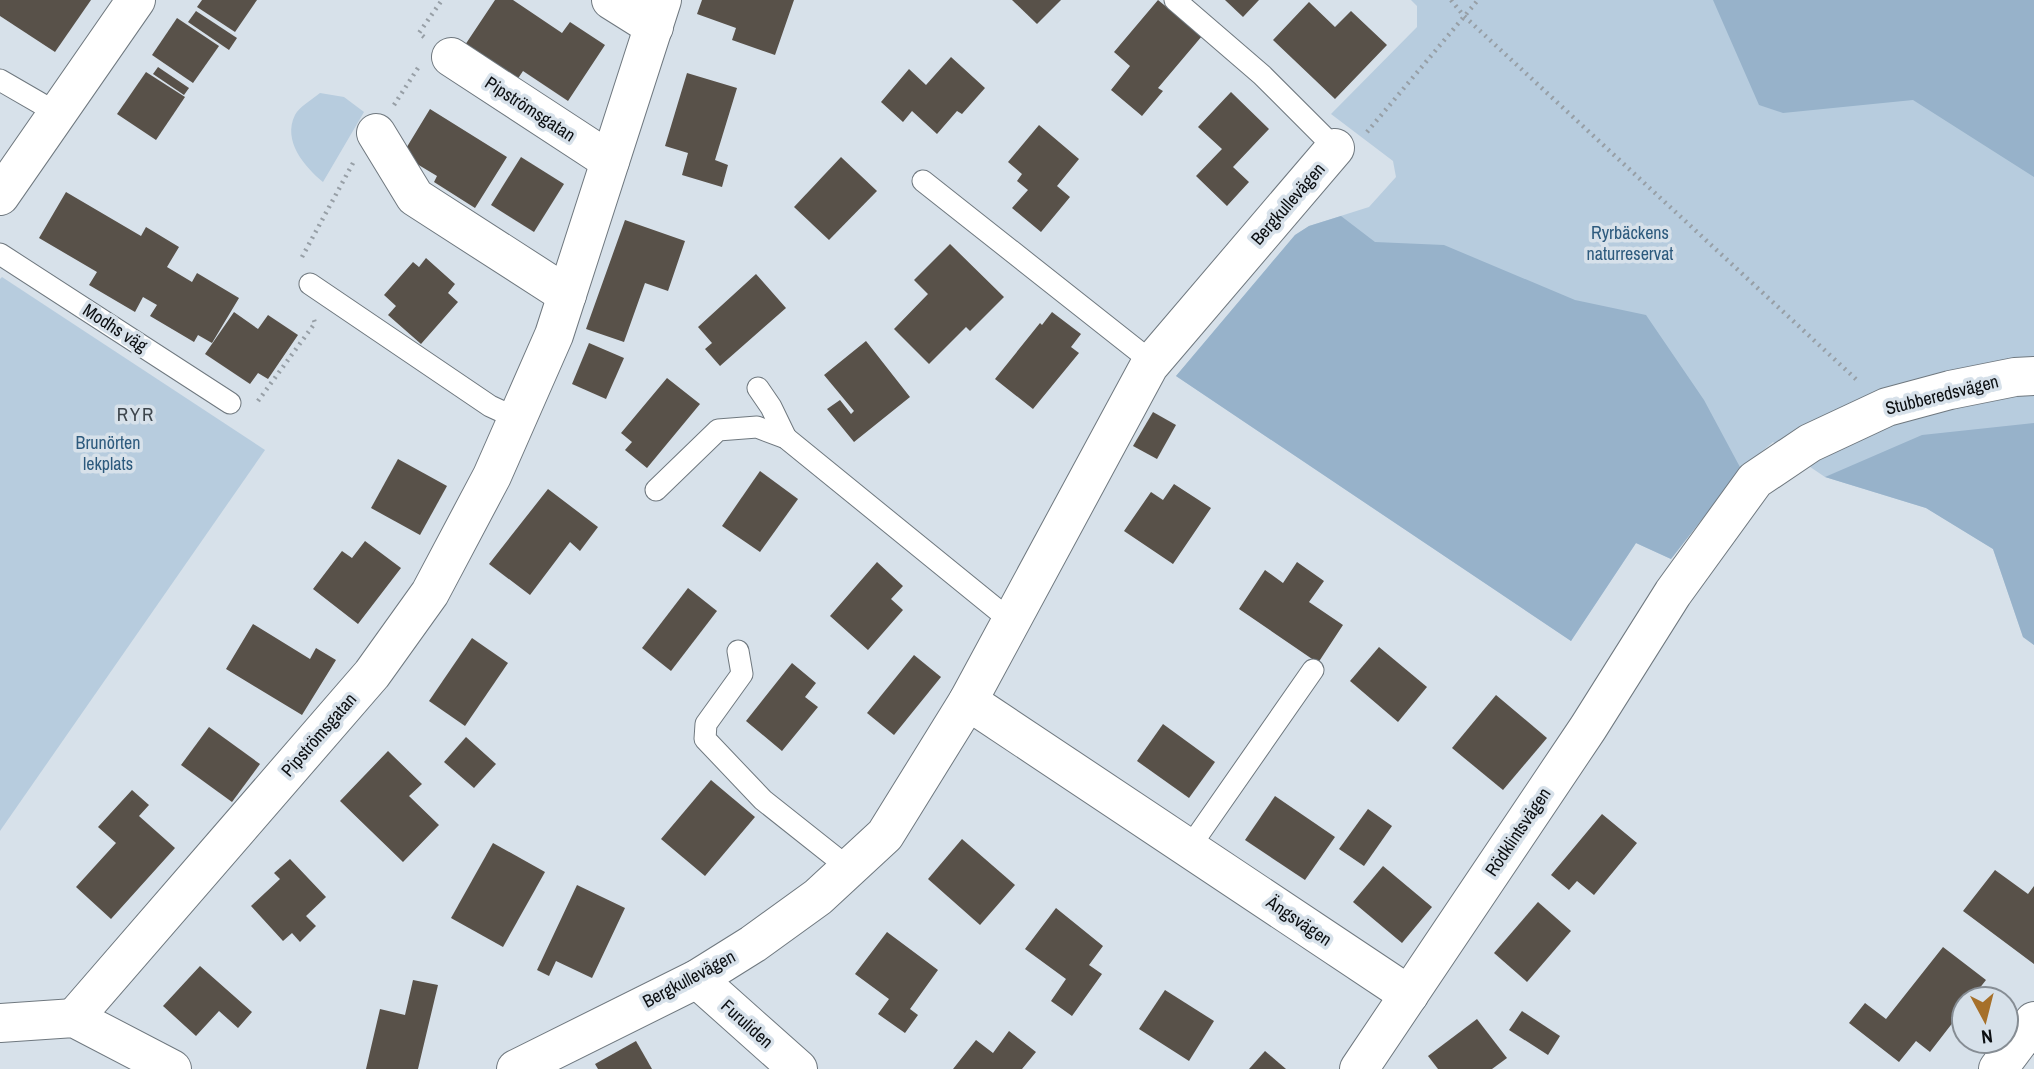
<svg xmlns="http://www.w3.org/2000/svg" width="2034" height="1069" font-family="'Archivo Narrow',sans-serif">
	<style>
		.green { fill: #b7ccde }
		.forest { fill: #97b2ca }
		.building { fill: #585149 }
		.lines { fill: none; stroke-linecap: round; stroke-linejoin: round }
		.service-casing { stroke: #6f787f; stroke-width: 23 }
		.minor-casing { stroke: #6f787f; stroke-width: 40 }
		.path { stroke: #979fa6; stroke-width: 4.5; stroke-dasharray: 2 5; stroke-linecap: butt }
		.service { stroke: #fff; stroke-width: 21 }
		.minor { stroke: #fff; stroke-width: 38 }
		.labels { text-anchor: middle; stroke-width: 7; stroke-linejoin: round; paint-order: stroke }
		.street-label { font-size: 18px; fill: #0c0f12; stroke: #d7e1ea }
		.park-label { font-size: 18px; fill: #2d5a7d; stroke: #d7e1ea }
		.neighbourhood-label { font-size: 19px; letter-spacing: 2px; fill: #3e464d; stroke: #d7e1ea }
	</style>
	<rect width="100%" height="100%" fill="#d7e1ea"/>
	<g class="green">
		<path d="M1411,0H2034V645L2023,637L1993,549L1926,508L1825,477L1773,442L1741,469L1671,559L1636,543L1571,641L1176,376L1295,235L1309,226L1369,207L1396,177L1393,161L1331,114L1417,27V6Z"/>
		<path d="M320,93L344,97L364,112L323,182C305,167 282,141 295,115C299,107 313,99 320,93Z"/>
		<path d="M2,277L265,450L0,831V279Z"/>
	</g>
	<g class="forest">
		<path d="M1713,0H2034V177L1913,100L1783,113L1759,105Z"/>
		<path d="M1341,216L1375,242L1444,245L1575,300L1646,315L1704,400L1741,469L1671,559L1636,543L1571,641L1176,376L1295,235L1309,226Z"/>
		<path d="M2034,423V645L2023,637L1993,549L1926,508L1825,477L1922,435Z"/>
	</g>
	<g class="building">
		<path d="M0,0H91L55,52L0,16Z"/>
		<path d="M202,0H257L235,32L197,7Z"/>
		<path d="M495,0H513L562,33L570,22L605,45L568,101L523,71L517,80L465,45Z"/>
		<path d="M702,0H794L775,55L732,40L736,28L697,14Z"/>
		<path d="M1012,0H1061L1037,24Z"/>
		<path d="M1158,0L1202,36L1158,88L1163,91L1142,116L1111,90L1130,66L1114,52Z"/>
		<path d="M1225,0H1259L1243,17Z"/>
		<path d="M1309,2L1335,27L1351,11L1387,45L1335,99L1273,40Z"/>
		<path d="M196,11L237,38L229,50L188,22Z"/>
		<path d="M177,18L219,46L193,83L152,55Z"/>
		<path d="M951,57L985,88L962,114L957,111L937,134L912,111L903,122L881,102L909,69L926,85Z"/>
		<path d="M158,67L189,88L184,95L153,74Z"/>
		<path d="M146,72L185,97L156,140L117,114Z"/>
		<path d="M687,73L737,88L715,160L728,165L722,187L682,175L688,153L665,146Z"/>
		<path d="M1231,92L1269,129L1233,167L1249,182L1227,206L1196,176L1222,149L1198,127Z"/>
		<path d="M430,109L507,157L475,208L434,182L437,176L402,155Z"/>
		<path d="M1039,125L1079,159L1057,186L1070,197L1041,232L1012,208L1028,190L1017,181L1022,174L1008,162Z"/>
		<path d="M521,157L564,184L534,232L491,205Z"/>
		<path d="M841,157L877,191L829,240L794,207Z"/>
		<path d="M66,192L141,236L146,227L179,247L167,267L192,282L197,273L239,298L212,343L198,335L194,342L150,316L157,305L143,297L135,312L89,285L97,272L39,238Z"/>
		<path d="M625,220L685,241L668,291L645,283L624,342L586,329Z"/>
		<path d="M950,244L1004,297L970,331L966,327L929,364L894,329L928,294L914,280Z"/>
		<path d="M426,258L455,284L448,293L458,302L421,344L388,315L396,306L384,295L413,262L419,267Z"/>
		<path d="M756,274L786,308L720,366L705,349L712,343L698,327Z"/>
		<path d="M234,312L258,329L268,315L298,335L268,379L258,373L250,384L205,354Z"/>
		<path d="M1052,312L1081,334L1071,347L1079,353L1033,409L995,379L1040,323L1042,325Z"/>
		<path d="M866,341L910,397L854,442L827,409L840,400L851,414L854,411L824,375Z"/>
		<path d="M589,343L624,358L606,399L572,384Z"/>
		<path d="M667,378L700,404L647,468L625,450L632,442L621,433Z"/>
		<path d="M1153,412L1176,425L1157,459L1133,446Z"/>
		<path d="M398,459L447,486L420,535L371,508Z"/>
		<path d="M760,471L798,499L760,552L722,526Z"/>
		<path d="M1174,484L1211,508L1173,564L1124,531L1151,492L1163,500Z"/>
		<path d="M548,489L598,527L580,551L570,542L530,595L489,564Z"/>
		<path d="M365,541L401,568L358,624L313,589L342,551L352,558Z"/>
		<path d="M877,562L903,586L891,599L903,610L868,650L830,616Z"/>
		<path d="M1297,562L1324,581L1309,602L1343,625L1318,663L1239,609L1265,570L1283,583Z"/>
		<path d="M688,588L717,611L671,671L642,648Z"/>
		<path d="M253,624L310,659L316,648L336,660L302,715L226,669Z"/>
		<path d="M472,638L508,663L465,726L429,701Z"/>
		<path d="M1379,647L1427,687L1398,722L1350,681Z"/>
		<path d="M914,655L941,677L894,735L867,713Z"/>
		<path d="M792,663L816,683L805,697L818,707L782,751L746,721Z"/>
		<path d="M1496,695L1547,738L1503,790L1452,748Z"/>
		<path d="M1163,724L1215,762L1189,798L1137,761Z"/>
		<path d="M209,727L260,764L232,802L181,765Z"/>
		<path d="M466,737L496,764L474,788L444,762Z"/>
		<path d="M388,751L422,784L409,796L439,825L403,862L340,801Z"/>
		<path d="M711,780L755,817L705,876L661,839Z"/>
		<path d="M132,790L149,805L139,816L175,848L111,919L76,887L116,843L98,827Z"/>
		<path d="M1275,796L1335,837L1305,880L1245,840Z"/>
		<path d="M1368,809L1392,826L1364,866L1339,849Z"/>
		<path d="M1602,814L1637,843L1594,895L1577,881L1569,890L1551,875Z"/>
		<path d="M962,839L1015,885L980,925L928,879Z"/>
		<path d="M493,843L545,872L503,947L451,918Z"/>
		<path d="M290,859L326,897L306,916L316,926L300,942L292,933L283,941L251,906L280,879L274,873Z"/>
		<path d="M1383,866L1432,907L1402,943L1353,902Z"/>
		<path d="M1995,870L2028,894L2034,886V964L1963,911Z"/>
		<path d="M577,885L625,908L592,978L556,961L549,976L537,970Z"/>
		<path d="M1538,902L1571,931L1527,982L1494,953Z"/>
		<path d="M1056,908L1103,946L1089,965L1102,974L1072,1016L1051,1001L1066,979L1025,949Z"/>
		<path d="M887,932L938,970L910,1009L918,1015L905,1033L878,1014L889,999L855,974Z"/>
		<path d="M1943,947L1986,980L1971,999H1964V1008L1930,1052L1916,1041L1899,1062L1849,1023L1865,1003L1886,1019Z"/>
		<path d="M200,966L252,1012L238,1028L219,1011L196,1036L163,1006Z"/>
		<path d="M413,980L438,985L418,1069H366L380,1009L405,1015Z"/>
		<path d="M1165,990L1214,1021L1189,1061L1139,1029Z"/>
		<path d="M1522,1011L1560,1036L1548,1055L1509,1030Z"/>
		<path d="M1477,1019L1507,1058L1492,1069H1438L1428,1056Z"/>
		<path d="M1009,1031L1036,1052L1022,1069H953L976,1040L993,1053Z"/>
		<path d="M636,1041L652,1069H598L595,1064Z"/>
		<path d="M1265,1051L1286,1069H1249Z"/>
	</g>
	<g class="lines">
		<defs>
			<g id="service">
				<path d="M1175,0L1262,75L1335,148"/>
				<path d="M0,80L57,113"/>
				<path d="M923,181L1152,362"/>
				<path d="M0,254L230,403"/>
				<path d="M310,284L490,406L518,419"/>
				<path d="M758,388L771,407L786,438"/>
				<path d="M656,490L718,430L757,427L786,438L1011,621"/>
				<path d="M738,651L742,674L706,724L705,739L763,800L850,869"/>
				<path d="M1189,848L1313,670"/>
			</g>
			<g id="minor">
				<path d="M611,0L654,27"/>
				<path d="M451,57L610,161"/>
				<path d="M376,133L415,197L567,295"/>
				<path d="M0,196L136,0"/>
				<path d="M968,701L1409,995"/>
				<path d="M697,979L798,1069"/>
				<path d="M74,1018L372,674L430,593L492,476L554,335L662,0"/>
				<path d="M0,1023L74,1018L172,1069"/>
				<path d="M516,1069L697,979L753,944L818,897L885,835L968,701L1149,366L1335,148"/>
				<path d="M1359,1069L1588,728L1673,593L1755,480L1810,443L1887,407L1950,390L2015,377L2034,376"/>
				<path d="M1998,1069L2034,1021"/>
			</g>
		</defs>
		<use href="#service" class="service-casing"/>
		<use href="#minor" class="minor-casing"/>
		<g class="path">
			<path d="M1451,0L1464,16L1859,382"/>
			<path d="M424,37L419,33L442,0"/>
			<path d="M394,105L418,68"/>
			<path d="M1367,132L1478,0"/>
			<path d="M302,257L353,163"/>
			<path d="M258,401L315,323L314,320"/>
		</g>
		<use href="#service" class="service"/>
		<use href="#minor" class="minor"/>
	</g>
	<g class="labels">
		<g class="street-label">
			<text transform="translate(530 109) rotate(33)" y="6">Pipströmsgatan</text>
			<text transform="translate(1288 204) rotate(-49)" y="6">Bergkullevägen</text>
			<text transform="translate(115 328) rotate(33)" y="6">Modhs väg</text>
			<text transform="translate(1942 395) rotate(-14)" y="6">Stubberedsvägen</text>
			<text transform="translate(319 735) rotate(-49)" y="6">Pipströmsgatan</text>
			<text transform="translate(1518 832) rotate(-56)" y="6">Rödklintsvägen</text>
			<text transform="translate(1299 921) rotate(34)" y="6">Ängsvägen</text>
			<text transform="translate(689 979) rotate(-28)" y="6">Bergkullevägen</text>
			<text transform="translate(747 1024) rotate(42)" y="6">Furuliden</text>
		</g>
		<g class="park-label">
			<text x="1630" y="239">Ryrbäckens<tspan x="1630" dy="21">naturreservat</tspan></text>
			<text x="108" y="449">Brunörten<tspan x="108" dy="21">lekplats</tspan></text>
		</g>
		<g class="neighbourhood-label">
			<text x="136" y="421">RYR</text>
		</g>
	</g>
	<g transform="translate(1985 1020) rotate(173)"><circle r="33" fill="#d7e1ea" stroke="#868d94" stroke-width="2"/>
	<path d="M0-5L12 26L0 18L-12 26Z" fill="#a6702a"/>
	<text y="-10" font-size="19" font-weight="bold" text-anchor="middle" fill="#0c0f12">N</text>
	</g>
</svg>
